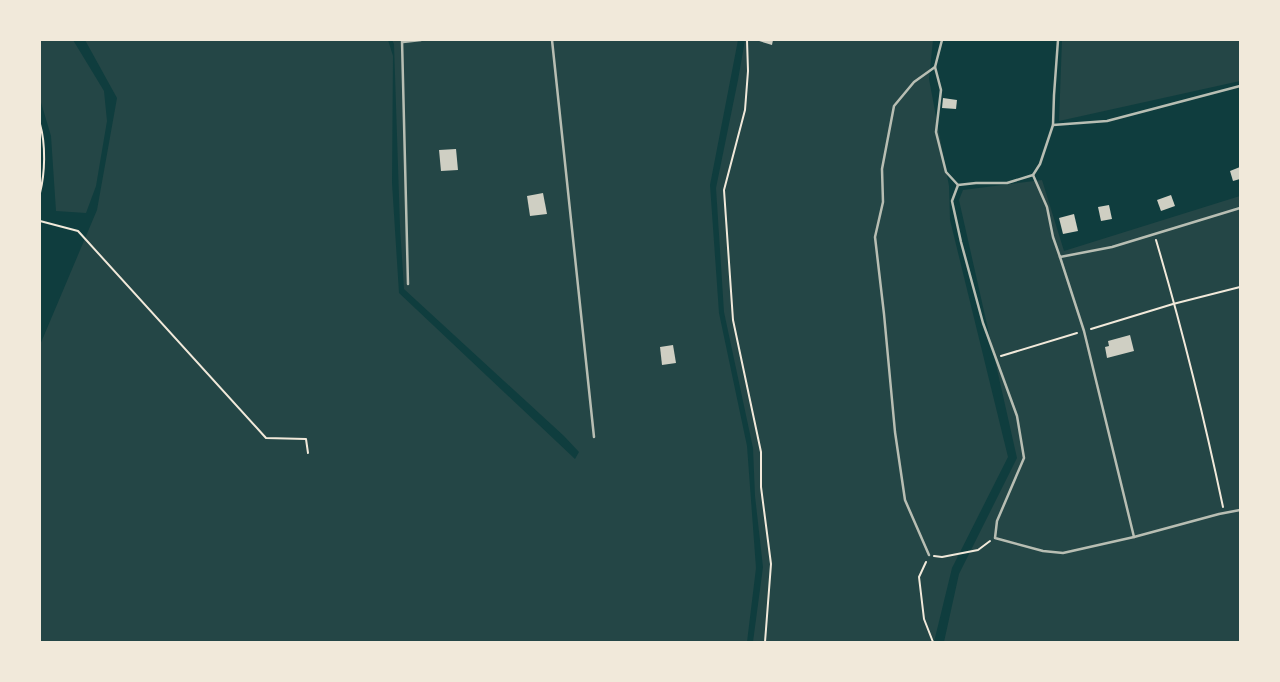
<svg xmlns="http://www.w3.org/2000/svg" width="1280" height="682" font-family="'DM Sans',sans-serif">
	<style>
		.green { fill: #244646 }
		.building { fill: #cfcfc3 }
		.lines { fill: none; stroke-linecap: round; stroke-linejoin: round }
		.path { stroke: #f1e9da; stroke-width: 2 }
		.service { stroke: #b8beb3; stroke-width: 2.5 }
	</style>
	<rect width="100%" height="100%" fill="#0f3d3e"/>
	<g class="green">
		<path d="M40,40H73L104,91L107,121L96,186L86,213L56,211L51,136L40,99Z"/>
		<path d="M85,40H388L393,56L392,183L399,293L575,459L579,452L564,436L404,289L400,227L394,44L392,40H738L710,185L719,313L747,446L756,568L747,642H40V345L97,210L117,98Z"/>
		<path d="M745,40H933L929,79L949,186L950,220L1008,457L952,568L934,642H753L763,567L755,496L753,448L724,312L716,188L738,80Z"/>
		<path d="M1062,40H1240V81L1059,121Z"/>
		<path d="M1042,180L1064,251L1240,196V642H944L959,574L1017,458L959,200L963,190Z"/>
	</g>
	<g class="building">
		<path d="M756,40H773L772,45Z"/>
		<path d="M943,98L957,100L956,109L942,108Z"/>
		<path d="M456,149L458,170L441,171L439,150Z"/>
		<path d="M1240,167V179L1233,181L1230,171Z"/>
		<path d="M543,193L547,214L530,216L527,196Z"/>
		<path d="M1171,195L1175,206L1161,211L1157,200Z"/>
		<path d="M1109,205L1112,219L1101,221L1098,207Z"/>
		<path d="M1074,214L1078,231L1063,234L1059,218Z"/>
		<path d="M1130,335L1134,351L1107,358L1105,347L1109,346L1108,341Z"/>
		<path d="M673,345L676,363L662,365L660,347Z"/>
	</g>
	<g class="lines">
		<g class="path">
			<path d="M747,40L748,71L745,110L724,190L733,320L761,452V487L771,564L765,642"/>
			<path d="M40,124C46,145 45,173 40,193"/>
			<path d="M40,221L78,231L266,438L306,439L308,453"/>
			<path d="M1156,240C1182,328 1204,417 1223,507"/>
			<path d="M1091,329L1173,304L1240,287"/>
			<path d="M1001,356L1077,333"/>
			<path d="M934,556L942,557L978,550L990,541"/>
			<path d="M926,562L919,577L924,619L933,642"/>
		</g>
		<g class="service">
			<path d="M402,40L408,284"/>
			<path d="M552,40L594,437"/>
			<path d="M942,40L935,67L941,90L936,132L946,172L958,185"/>
			<path d="M1058,40L1054,95L1053,125L1040,164L1033,175L1007,183H976L958,185L952,201L961,242L983,323L1017,416L1024,458L997,521L995,538L1043,551L1063,553L1134,537L1219,514L1240,510"/>
			<path d="M403,42L421,40"/>
			<path d="M1053,125L1107,121L1240,86"/>
			<path d="M1033,175L1047,207L1053,237L1060,257L1112,247L1240,208"/>
			<path d="M1060,257L1084,331L1134,537"/>
			<path d="M929,555L905,500L895,432L884,314L875,237L883,202L882,169L894,106L914,82L935,67"/>
		</g>
	</g>
	<rect width="1280" height="682" fill="none" stroke="#f1e9da" stroke-width="82"/>
</svg>
